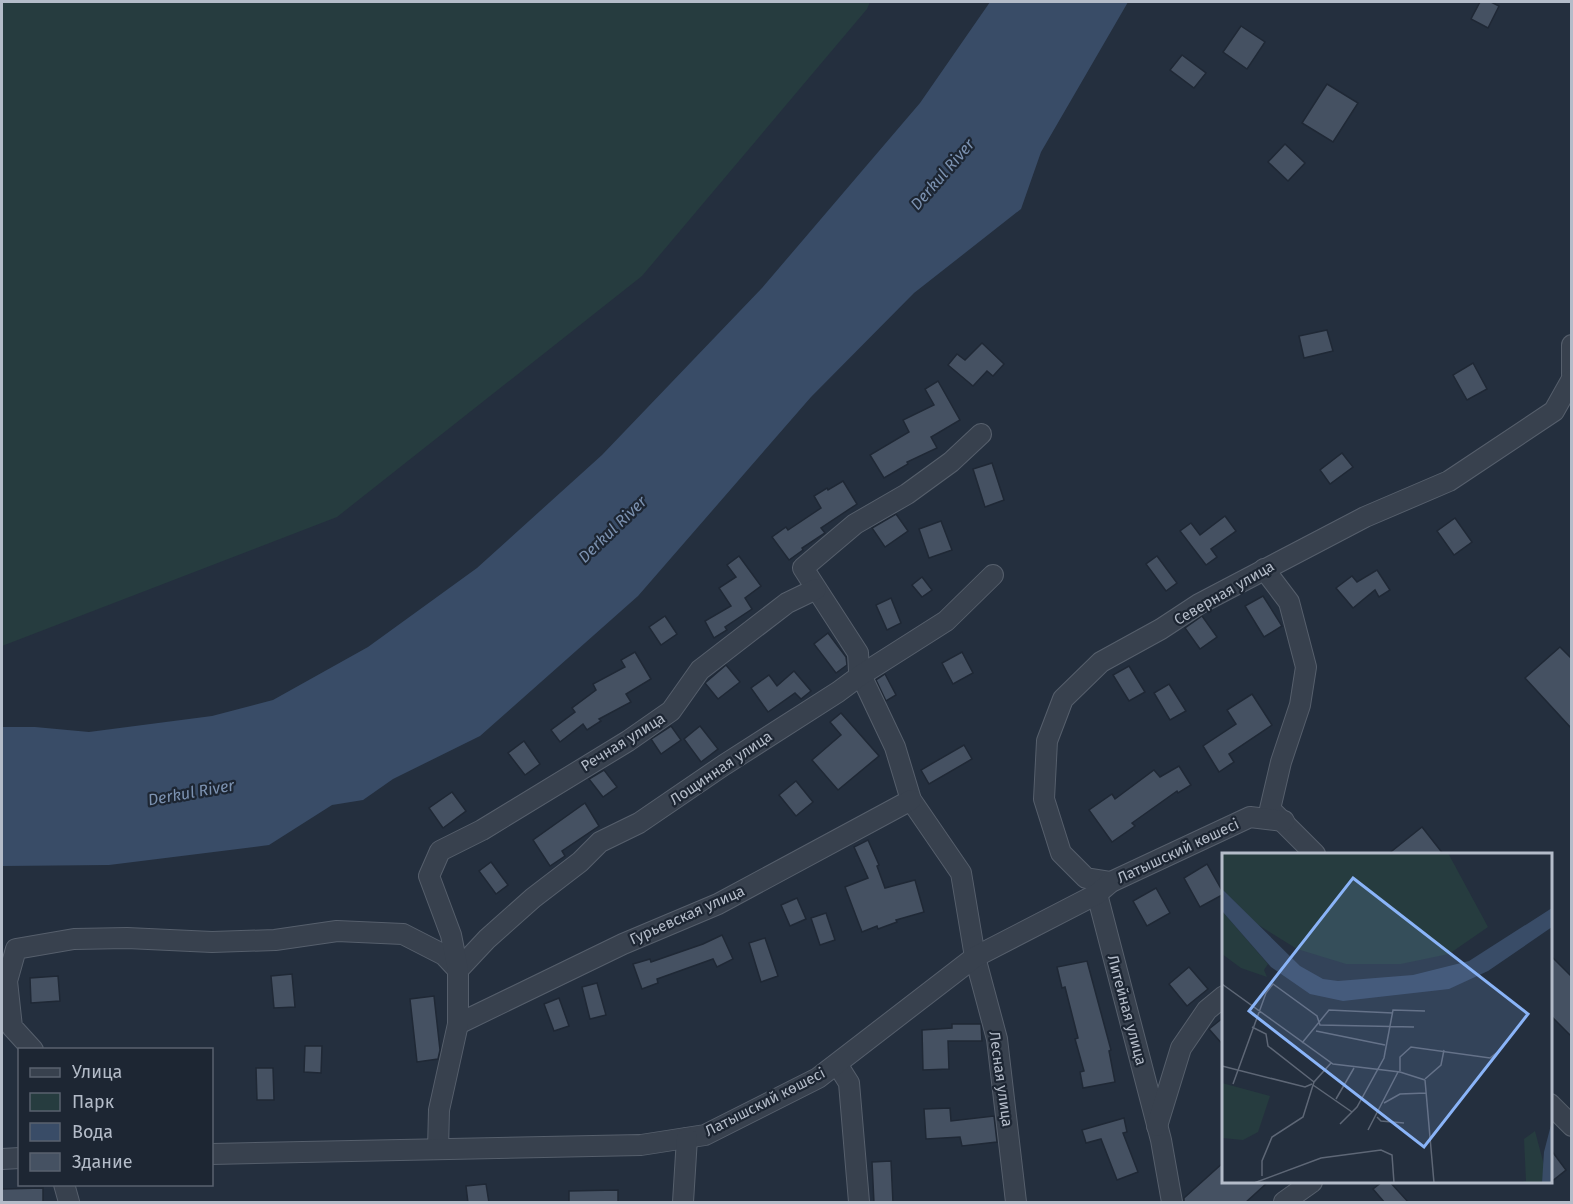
<svg xmlns="http://www.w3.org/2000/svg" width="1573" height="1204" font-family="'Fira Sans',sans-serif">
	<style>
		.green { fill: #263c3f }
		.water { fill: #394c67 }
		.building { fill: #455162; stroke: #1f2835; stroke-width: 1.5 }
		.lines { fill: none; stroke-linecap: round; stroke-linejoin: round }
		.minor-casing { stroke: #565f6c; stroke-width: 22 }
		.minor { stroke: #38414e; stroke-width: 20 }
		.labels { text-anchor: middle; stroke-width: 4.5; stroke-linejoin: round; paint-order: stroke }
		.street-label { font-size: 15px; fill: #b4bcc9; stroke: #1d2633 }
		.water-label { font-size: 16px; font-style: italic; fill: #7c92b1; stroke: #1d2633 }
		.inset-road { fill: none; stroke: #5e6776; stroke-width: 1.5 }
		.view { fill: #8ab4f8; fill-opacity: 0.15; stroke: #8ab4f8; stroke-width: 3 }
		.inset-edge { fill: none; stroke: #b4bcc9; stroke-width: 3 }
	</style>
	<rect width="100%" height="100%" fill="#242f3e"/>
	<path class="green" d="M2,2H870L867,9L642,276L337,517L2,646Z"/>
	<path class="water" d="M990,2H1128L1041,152L1021,209L914,293L811,397L638,596L480,736L393,779L363,800L332,805L269,845L109,865L2,866V727H35L89,732L212,716L273,700L368,647L477,568L602,455L762,288L920,103Z"/>
	<g class="building">
		<path d="M1480,2H1491L1499,6L1488,28L1471,19Z"/>
		<path d="M1241,26L1265,42L1247,69L1223,52Z"/>
		<path d="M1182,55L1206,73L1194,88L1170,70Z"/>
		<path d="M1327,84L1358,103L1333,142L1302,123Z"/>
		<path d="M1285,144L1305,163L1288,181L1268,162Z"/>
		<path d="M1327,330L1333,351L1304,358L1299,336Z"/>
		<path d="M982,343L1004,364L993,376L987,371L973,386L948,365L957,354L965,360Z"/>
		<path d="M1473,363L1487,389L1467,400L1453,375Z"/>
		<path d="M938,381L960,420L931,437L937,448L907,462L908,464L884,478L870,455L909,432L903,420L934,405L925,389Z"/>
		<path d="M1342,453L1353,467L1330,484L1320,470Z"/>
		<path d="M992,463L1004,500L985,507L973,469Z"/>
		<path d="M843,481L857,504L821,528L825,533L802,548L803,550L789,560L772,537L786,527L788,530L821,508L814,496L827,488L828,490Z"/>
		<path d="M896,514L908,531L885,547L872,528Z"/>
		<path d="M1225,516L1236,531L1211,549L1217,557L1206,565L1180,531L1191,523L1200,535Z"/>
		<path d="M1455,518L1472,542L1454,555L1437,531Z"/>
		<path d="M941,521L952,550L929,558L919,529Z"/>
		<path d="M739,556L761,586L745,598L752,609L725,627L727,630L714,638L705,621L731,606L719,588L736,577L727,565Z"/>
		<path d="M1157,556L1177,583L1166,591L1146,564Z"/>
		<path d="M1377,570L1390,590L1379,597L1375,590L1353,608L1336,588L1352,576L1357,582Z"/>
		<path d="M922,577L932,590L922,597L912,585Z"/>
		<path d="M1263,596L1282,626L1264,637L1245,606Z"/>
		<path d="M891,598L901,623L887,630L876,605Z"/>
		<path d="M665,616L677,634L661,645L649,627Z"/>
		<path d="M1202,616L1217,637L1200,649L1185,628Z"/>
		<path d="M828,633L846,657L847,665L836,673L814,644Z"/>
		<path d="M1560,647L1572,659V729L1525,678Z"/>
		<path d="M635,652L651,679L626,694L631,702L599,719L601,721L587,730L583,724L560,742L551,730L575,712L572,708L596,690L593,684L625,667L621,660Z"/>
		<path d="M962,652L973,673L953,684L942,663Z"/>
		<path d="M726,665L740,682L718,699L705,683Z"/>
		<path d="M1129,666L1145,692L1129,701L1113,675Z"/>
		<path d="M794,671L811,691L801,699L795,693L768,712L751,688L769,675L777,686Z"/>
		<path d="M885,674L896,695L886,701L876,680Z"/>
		<path d="M1169,684L1186,711L1170,720L1154,693Z"/>
		<path d="M1252,694L1272,725L1229,754L1234,762L1219,772L1203,746L1236,724L1227,710Z"/>
		<path d="M841,713L879,756L838,790L812,760L841,735L830,722Z"/>
		<path d="M671,726L681,740L661,754L651,739Z"/>
		<path d="M700,726L718,749L701,762L684,739Z"/>
		<path d="M524,741L540,764L525,775L508,753Z"/>
		<path d="M964,745L972,759L929,784L921,770Z"/>
		<path d="M1179,766L1191,785L1178,793L1177,791L1132,823L1135,826L1112,842L1089,810L1112,794L1115,799L1154,770L1160,777Z"/>
		<path d="M604,770L617,787L603,797L589,779Z"/>
		<path d="M796,781L813,802L796,816L779,795Z"/>
		<path d="M452,792L466,811L443,828L429,808Z"/>
		<path d="M585,803L599,826L562,851L565,856L550,866L533,840Z"/>
		<path d="M1422,827L1444,855H1387Z"/>
		<path d="M868,840L879,865L877,866L885,888L915,880L924,912L896,920L897,922L878,929L877,926L862,932L845,887L868,878L854,847Z"/>
		<path d="M491,862L508,885L496,894L479,871Z"/>
		<path d="M1207,864L1224,894L1200,907L1184,878Z"/>
		<path d="M1156,888L1170,913L1147,926L1133,901Z"/>
		<path d="M797,898L806,919L790,926L781,905Z"/>
		<path d="M826,913L835,940L820,945L811,918Z"/>
		<path d="M722,935L733,959L717,967L713,959L657,979L658,983L642,989L633,964L650,959L651,962L703,944Z"/>
		<path d="M765,938L778,976L761,982L749,943Z"/>
		<path d="M1551,956L1572,977V1037L1551,1016Z"/>
		<path d="M1087,961L1111,1050L1109,1051L1115,1082L1083,1088L1080,1072L1084,1071L1075,1039L1078,1038L1065,987L1062,988L1057,967Z"/>
		<path d="M1189,967L1208,989L1187,1006L1169,984Z"/>
		<path d="M292,974L295,1007L274,1008L271,976Z"/>
		<path d="M58,976L60,1001L31,1003L30,978Z"/>
		<path d="M597,983L606,1015L590,1019L582,987Z"/>
		<path d="M434,996L440,1050L438,1059L417,1062L410,999Z"/>
		<path d="M559,998L569,1026L554,1031L544,1004Z"/>
		<path d="M1224,1017V1046L1209,1029Z"/>
		<path d="M952,1024H981L982,1041H948L949,1069L923,1070L922,1030L952,1028Z"/>
		<path d="M305,1046H322L321,1073L304,1072Z"/>
		<path d="M256,1068H273L274,1100H257Z"/>
		<path d="M950,1108L951,1121L994,1116L997,1142L962,1146L960,1137L926,1139L924,1109Z"/>
		<path d="M1124,1118L1127,1132L1123,1133L1138,1172L1117,1180L1101,1139L1086,1143L1082,1130Z"/>
		<path d="M1551,1150L1566,1170L1551,1182Z"/>
		<path d="M891,1161L893,1203H874L872,1162Z"/>
		<path d="M1224,1162V1182H1268L1245,1203H1184V1198Z"/>
		<path d="M1382,1182H1390L1409,1203H1385L1373,1189Z"/>
		<path d="M486,1184L489,1203H468L466,1186Z"/>
		<path d="M43,1188V1203H2V1189Z"/>
		<path d="M618,1190V1203H569V1191Z"/>
	</g>
	<g class="lines">
		<defs>
			<g id="minor">
				<path d="M1572,345V374"/>
				<path d="M981,434L951,462L907,494L855,524L803,568L858,653L859,671L895,747L911,800L961,873L975,957L997,1039L1016,1202"/>
				<path d="M1264,569L1289,602L1306,667L1300,705L1281,762L1270,809L1315,854"/>
				<path d="M1111,882L1086,878L1061,853L1044,799L1047,741L1063,699L1101,662L1161,629L1199,604L1365,517L1449,481L1554,411L1572,379"/>
				<path d="M1097,894L1161,1140L1172,1202"/>
				<path d="M458,1024L623,944L718,904L911,800"/>
				<path d="M33,1050L12,1027L7,981L16,949L74,939L127,938L212,942L275,940L337,931L403,934L444,955L458,970L487,939L533,898L580,862L600,842L639,823L724,765L838,692L861,675L946,621L993,575"/>
				<path d="M837,1064L849,1083L859,1202"/>
				<path d="M1550,1104L1572,1126"/>
				<path d="M1157,1126L1181,1048L1207,1010L1224,996"/>
				<path d="M438,1149L439,1110L458,1024V970L451,935L429,876L440,851L482,830L628,741L671,711L700,670L787,603L816,589"/>
				<path d="M212,1154L641,1145L705,1135L818,1078L975,957L1097,894L1111,882L1250,817L1284,821"/>
				<path d="M2,1159L20,1158"/>
				<path d="M64,1184L69,1202"/>
				<path d="M683,1202L687,1138"/>
				<path d="M1284,1202L1312,1182"/>
			</g>
		</defs>
		<use href="#minor" class="minor-casing"/>
		<use href="#minor" class="minor"/>
	</g>
	<g class="labels">
		<g class="street-label">
			<text transform="translate(1224 593) rotate(-30)" y="5">Северная улица</text>
			<text transform="translate(623 742) rotate(-32)" y="5">Речная улица</text>
			<text transform="translate(721 768) rotate(-34)" y="5">Лощинная улица</text>
			<text transform="translate(1178 851) rotate(-25)" y="5">Латышский көшесі</text>
			<text transform="translate(687 915) rotate(-24)" y="5">Гурьевская улица</text>
			<text transform="translate(1127 1010) rotate(75)" y="5">Литейная улица</text>
			<text transform="translate(1001 1079) rotate(82)" y="5">Лесная улица</text>
			<text transform="translate(765 1102) rotate(-27)" y="5">Латышский көшесі</text>
		</g>
		<g class="water-label">
			<text transform="translate(942 174) rotate(-49)" y="6">Derkul River</text>
			<text transform="translate(612 529) rotate(-44)" y="6">Derkul River</text>
			<text transform="translate(191 792) rotate(-10)" y="6">Derkul River</text>
		</g>
	</g>
	<g transform="translate(1222 853)">
		<rect width="330" height="330" fill="#242f3e"/>
		<path d="M0,0H226L266,74L227,101L179,111H124L75,96L35,71L0,36ZM0,58L46,111L42,117L45,124L19,115L0,101ZM0,230L48,243L36,279L21,287L0,285ZM313,278L322,312L320,330H297L304,328L302,286Z" fill="#263c3f"/>
		<path d="M0,36L78,113L101,126L116,128L191,122L247,108L330,55V74L266,118L227,136L121,148L88,141L49,114L0,58ZM330,268V330H320L322,299Z" fill="#394c67"/>
		<path class="inset-road" d="M0,131L111,211L178,219L203,227M30,174L44,181L46,193L92,229M94,178L163,192M80,190L107,157L171,160M0,213L83,234L90,231M178,218V204L189,194L268,205L278,197M203,226L219,212L222,197M203,227L212,330M11,231L44,140L51,131L95,163L98,172L192,174M91,232L130,259M114,246L132,215M162,250L178,241L204,240M155,264L159,268L182,270M118,271L135,254L162,205L171,157L203,158M146,277L176,219M40,323V308L50,284L81,264L92,229L109,210M32,330L99,305L159,297L170,302L172,330M250,330H285"/>
		<path class="view" d="M131,25L306,161L202,294L27,158Z"/>
		<rect width="330" height="330" class="inset-edge"/>
	</g>
	<rect width="1573" height="1204" fill="none" stroke="#b4bcc9" stroke-width="6"/>
	<rect x="18" y="1048" width="195" height="138" fill="#1d2633" stroke="#59626f" stroke-width="1.5"/>
	<rect x="30" y="1068" width="30" height="9" fill="#38414e" stroke="#59626f" stroke-width="1.5"/>
	<text x="72" y="1078" font-size="18" fill="#b4bcc9">Улица</text>
	<rect x="30" y="1093" width="30" height="18" fill="#263c3f" stroke="#59626f" stroke-width="1.5"/>
	<text x="72" y="1108" font-size="18" fill="#b4bcc9">Парк</text>
	<rect x="30" y="1123" width="30" height="18" fill="#394c67" stroke="#59626f" stroke-width="1.5"/>
	<text x="72" y="1138" font-size="18" fill="#b4bcc9">Вода</text>
	<rect x="30" y="1153" width="30" height="18" fill="#455162" stroke="#59626f" stroke-width="1.5"/>
	<text x="72" y="1168" font-size="18" fill="#b4bcc9">Здание</text>
</svg>
